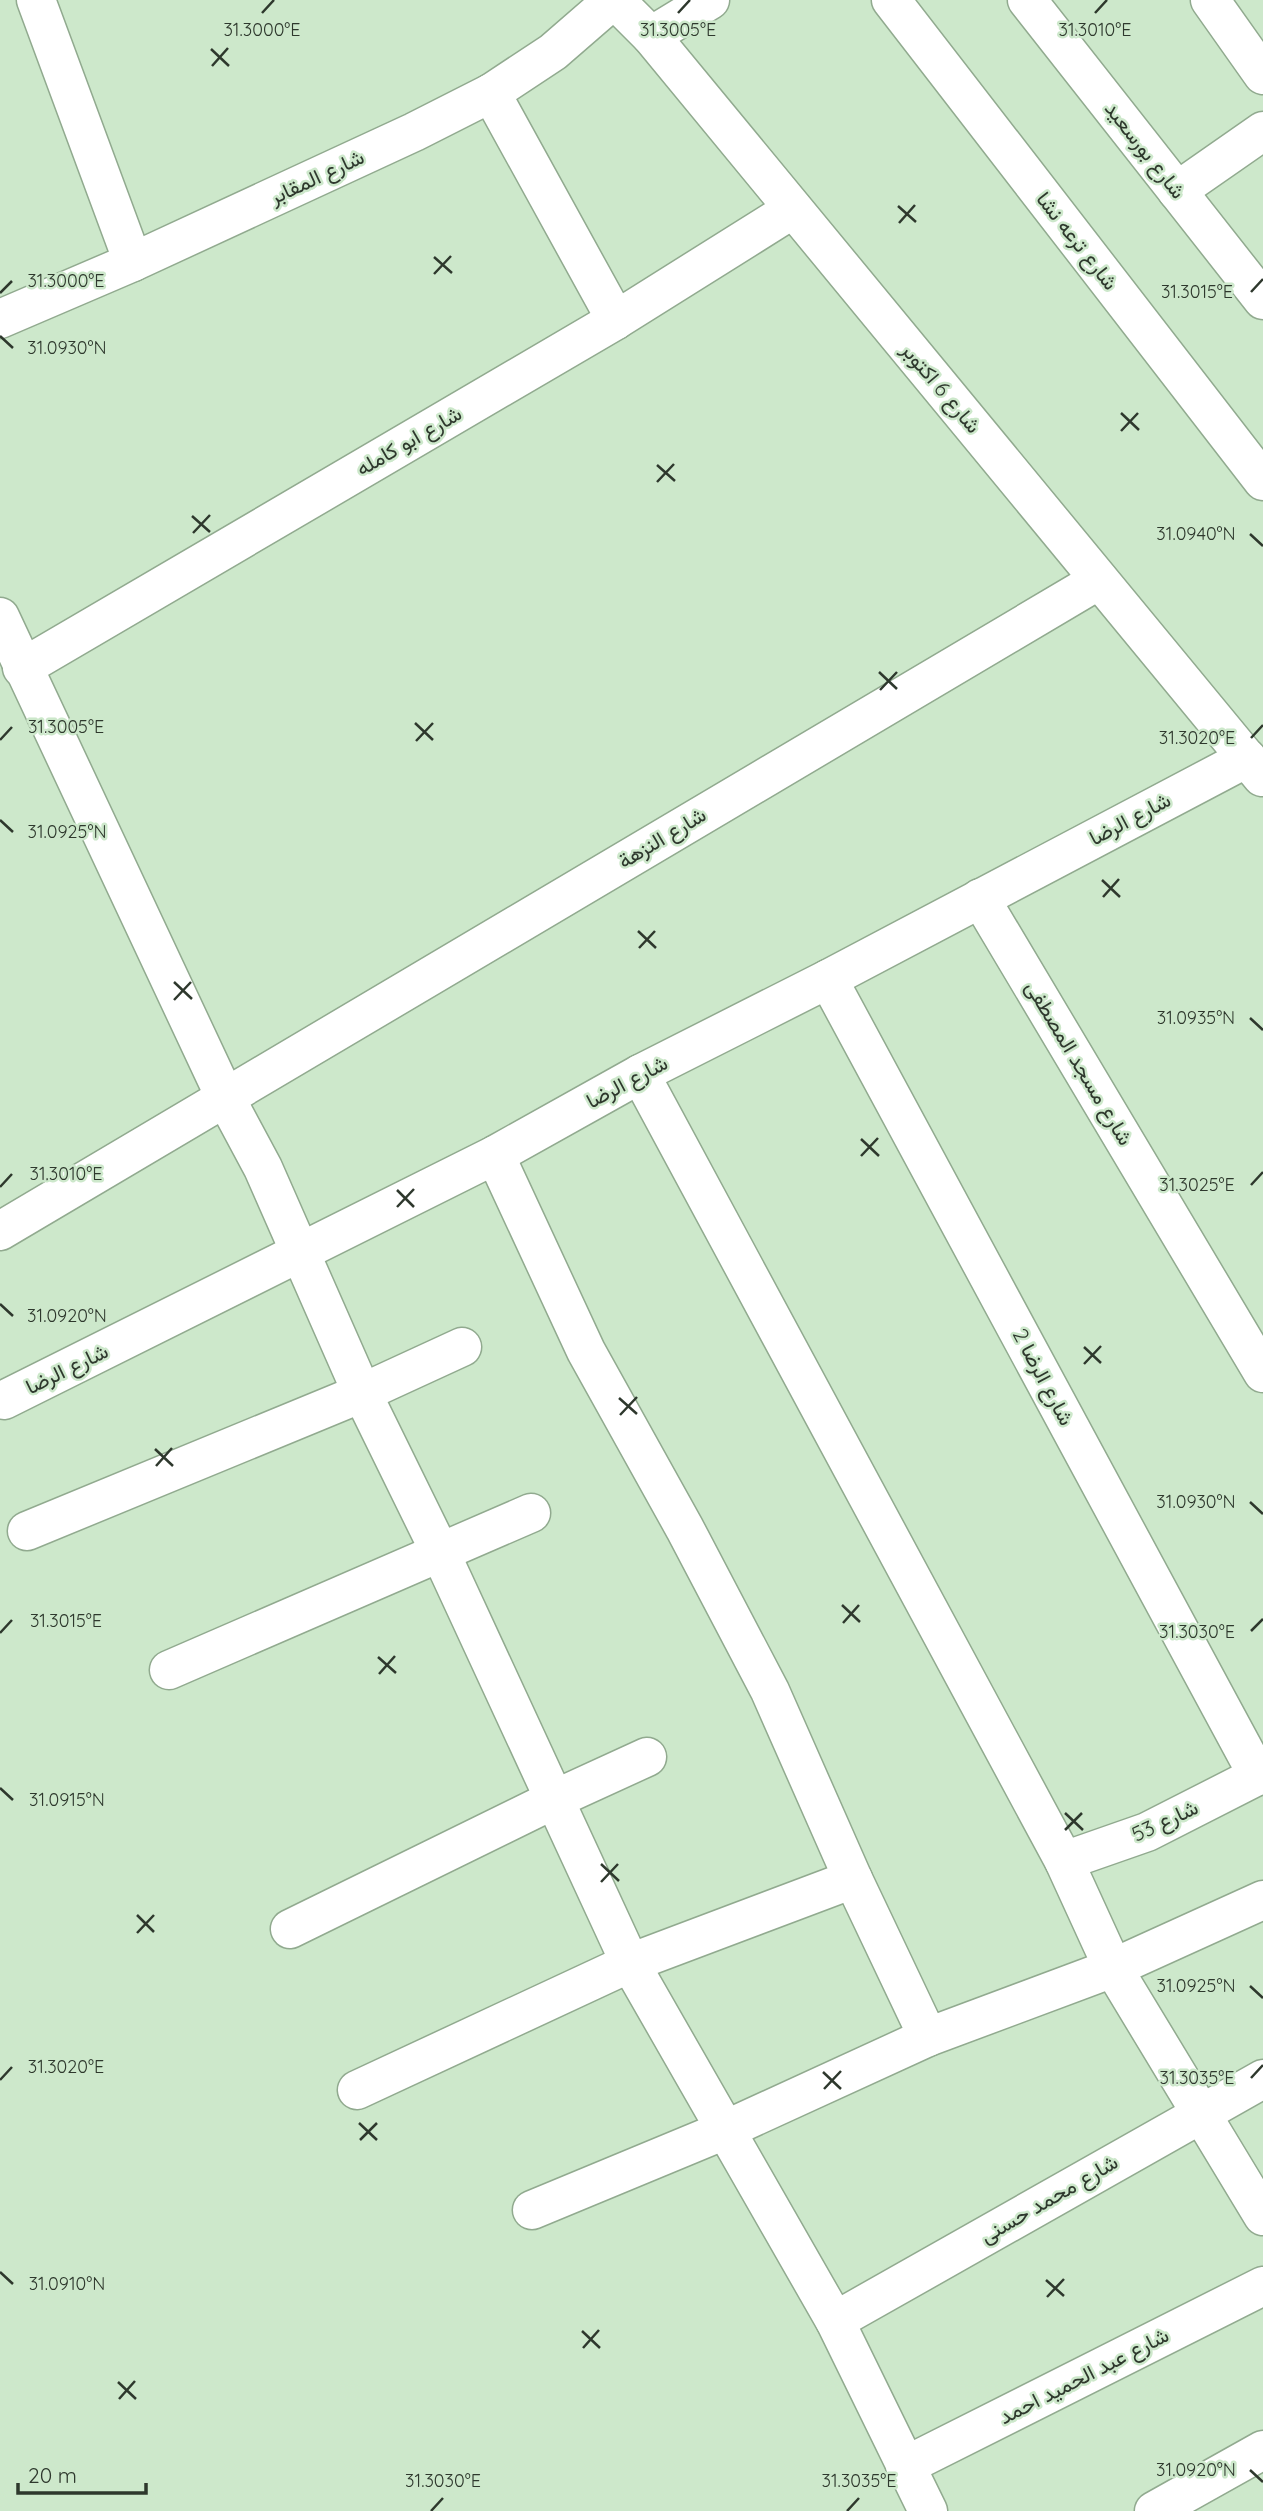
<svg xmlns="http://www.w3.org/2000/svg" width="1263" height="2511" font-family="Quicksand,Vazirmatn,sans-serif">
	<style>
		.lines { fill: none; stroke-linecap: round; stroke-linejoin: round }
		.minor-casing { stroke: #91aa8f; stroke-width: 41 }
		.minor { stroke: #fff; stroke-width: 38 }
		.ticks { fill: none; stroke: #2e382d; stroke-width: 2.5 }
		.labels { text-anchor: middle; stroke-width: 5; stroke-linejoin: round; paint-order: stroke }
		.street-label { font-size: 21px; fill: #2e382d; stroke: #cde8cb }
		.ticks-label { font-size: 18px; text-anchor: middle; fill: #2e382d; stroke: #cde8cb; stroke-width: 5; stroke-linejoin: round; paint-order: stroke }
	</style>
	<rect width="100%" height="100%" fill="#cde8cb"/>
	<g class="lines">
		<defs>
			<g id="minor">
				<path d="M36,0L133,262"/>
				<path d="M615,0L651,36L1262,777"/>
				<path d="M891,0L1263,481"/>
				<path d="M1027,0L1263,300"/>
				<path d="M1210,0L1263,75"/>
				<path d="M651,36L710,0"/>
				<path d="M491,93L616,320"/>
				<path d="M1177,191L1263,131"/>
				<path d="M0,319L133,262L414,132L491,93L553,52L613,0"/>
				<path d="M0,617L225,1097L263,1168L362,1393L440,1552L630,1963L835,2321L928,2511"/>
				<path d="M22,668L616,320L793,209"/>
				<path d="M980,898L1263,1373"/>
				<path d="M828,979L1258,1776"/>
				<path d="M640,1074L1064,1861L1113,1968L1263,2216"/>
				<path d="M495,1155L586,1351L685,1529L770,1691L853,1879L928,2037"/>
				<path d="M0,1231L1099,580"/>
				<path d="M4,1400L495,1155L640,1074L828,979L1247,758"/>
				<path d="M27,1531L362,1393L462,1347"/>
				<path d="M169,1670L531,1513"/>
				<path d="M1064,1861L1147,1832L1263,1773"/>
				<path d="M290,1929L553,1800L647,1757"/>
				<path d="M357,2090L630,1963L853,1879"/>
				<path d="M532,2210L725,2130L928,2037L1113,1968L1263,1900"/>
				<path d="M835,2321L1263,2079"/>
				<path d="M905,2466L1263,2286"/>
				<path d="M1154,2511L1263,2450"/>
			</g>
		</defs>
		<use href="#minor" class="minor-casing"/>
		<use href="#minor" class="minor"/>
	</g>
	<path class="ticks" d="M262,13L274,0M678,13L690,0M1095,13L1107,0M211,49L229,66M212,66L228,48M898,206L916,222M899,223L915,205M434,257L452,273M434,274L451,256M1251,292L1263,279M0,293L12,281M0,336L13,348M1121,413L1139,430M1121,431L1138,413M657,465L675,481M657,482L674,464M192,516L210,532M193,533L210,515M1250,534L1263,546M879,672L897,689M880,690L897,672M415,723L433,740M1251,738L1263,725M0,740L12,727M416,741L433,723M0,820L13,832M1102,880L1120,897M1103,897L1119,879M638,931L656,948M639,948L655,931M174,982L192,999M174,1000L191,982M1250,1018L1263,1030M861,1139L879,1156M861,1156L878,1138M1251,1185L1263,1172M0,1187L12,1174M397,1190L414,1207M397,1207L414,1189M0,1304L13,1316M1084,1347L1101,1363M1084,1364L1101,1346M619,1398L637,1414M620,1415L637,1397M155,1449L173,1466M156,1466L172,1448M1250,1502L1263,1514M842,1605L860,1622M843,1623L859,1605M1251,1631L1263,1619M0,1633L12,1620M378,1657L396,1673M379,1674L395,1656M0,1788L13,1800M1065,1813L1083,1830M1065,1830L1082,1813M601,1864L619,1881M601,1882L618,1864M137,1915L154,1932M137,1933L154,1915M1250,1986L1263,1998M823,2072L841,2089M1251,2078L1263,2065M0,2080L12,2067M824,2089L841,2071M359,2123L377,2140M360,2140L377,2123M0,2272L13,2284M1046,2280L1064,2296M1047,2297L1064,2279M582,2331L600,2348M583,2348L599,2330M118,2382L136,2399M119,2399L135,2381M1250,2470L1263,2482M431,2511L443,2498M847,2511L859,2498"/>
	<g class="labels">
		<g class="street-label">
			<text transform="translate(1145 150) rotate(52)" y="7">شارع بورسعيد</text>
			<text transform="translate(317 177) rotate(-25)" y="7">شارع المقابر</text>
			<text transform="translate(1077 241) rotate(52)" y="7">شارع ترعه نشا</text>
			<text transform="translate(941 388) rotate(50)" y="7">شارع 6 اكتوبر</text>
			<text transform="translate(409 441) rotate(-30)" y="7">شارع ابو كامله</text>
			<text transform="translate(1130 819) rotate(-28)" y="7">شارع الرضا</text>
			<text transform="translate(662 838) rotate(-31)" y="7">شارع النزهة</text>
			<text transform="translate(1079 1063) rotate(59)" y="7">شارع مسجد المصطفى</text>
			<text transform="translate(627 1082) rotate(-28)" y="7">شارع الرضا</text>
			<text transform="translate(67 1369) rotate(-26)" y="7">شارع الرضا</text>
			<text transform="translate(1043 1377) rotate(62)" y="7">شارع الرضا 2</text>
			<text transform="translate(1165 1821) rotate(-25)" y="7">شارع 53</text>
			<text transform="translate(1049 2199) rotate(-30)" y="7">شارع محمد حسنى</text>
			<text transform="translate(1084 2376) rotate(-27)" y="7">شارع عبد الحميد احمد</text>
		</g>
	</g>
	<g class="ticks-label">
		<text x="678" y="36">31.3005°E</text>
		<text x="1095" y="36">31.3010°E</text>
		<text x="262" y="36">31.3000°E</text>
		<text x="66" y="287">31.3000°E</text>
		<text x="1197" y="298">31.3015°E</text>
		<text x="67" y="354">31.0930°N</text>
		<text x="1196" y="540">31.0940°N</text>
		<text x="66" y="733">31.3005°E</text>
		<text x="1197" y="744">31.3020°E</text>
		<text x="67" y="838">31.0925°N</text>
		<text x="1196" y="1024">31.0935°N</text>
		<text x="66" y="1180">31.3010°E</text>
		<text x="1197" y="1191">31.3025°E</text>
		<text x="67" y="1322">31.0920°N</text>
		<text x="1196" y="1508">31.0930°N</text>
		<text x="66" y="1627">31.3015°E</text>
		<text x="1197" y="1638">31.3030°E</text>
		<text x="67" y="1806">31.0915°N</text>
		<text x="1196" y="1992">31.0925°N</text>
		<text x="66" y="2073">31.3020°E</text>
		<text x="1197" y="2084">31.3035°E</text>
		<text x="67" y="2290">31.0910°N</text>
		<text x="1196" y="2476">31.0920°N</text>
		<text x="443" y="2487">31.3030°E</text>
		<text x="859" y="2487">31.3035°E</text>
	</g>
	<path d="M18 2483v10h128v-10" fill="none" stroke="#2e382d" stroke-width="3.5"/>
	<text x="28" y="2483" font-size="21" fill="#2e382d" stroke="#cde8cb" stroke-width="5" paint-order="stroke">20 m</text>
</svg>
